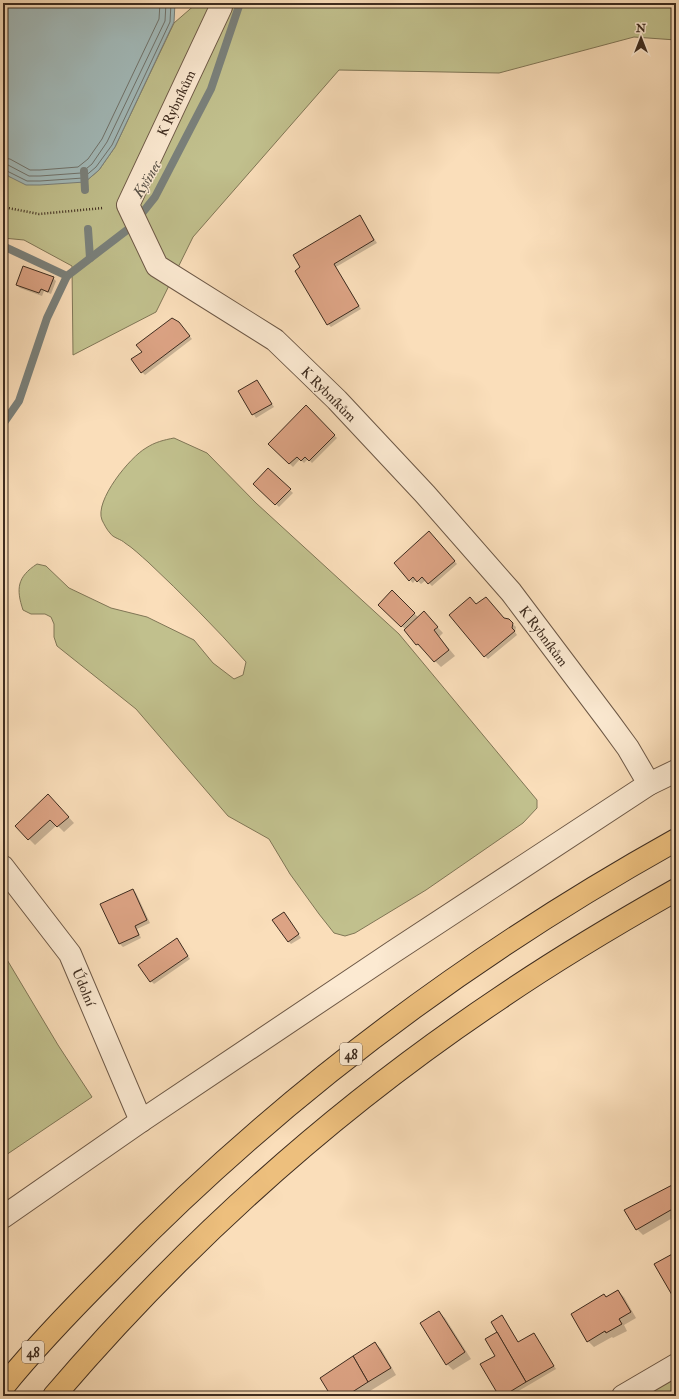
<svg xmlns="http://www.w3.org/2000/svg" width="679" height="1399" font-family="'IM FELL Double Pica',serif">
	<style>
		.green { fill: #c1c08d; stroke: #807656 }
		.water { fill: #a2baba; stroke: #7a817c }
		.shadow { fill: #0003 }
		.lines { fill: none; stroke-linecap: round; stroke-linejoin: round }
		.shore { stroke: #70736c; stroke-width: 1 }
		.stream { stroke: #7a817c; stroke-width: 8 }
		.building { fill: #dca384; stroke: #3e2c1f }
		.minor-casing { stroke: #6d5846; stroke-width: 24 }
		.highway-casing { stroke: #3e2c1f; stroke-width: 24 }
		.path { stroke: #3e2c1f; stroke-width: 2.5; stroke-dasharray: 1 2; stroke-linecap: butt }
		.minor { stroke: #fcead2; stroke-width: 22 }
		.highway { stroke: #edbf7d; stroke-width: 22 }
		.labels { text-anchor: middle; stroke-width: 3; stroke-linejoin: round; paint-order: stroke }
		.shield { fill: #fcead2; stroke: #776555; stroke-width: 1 }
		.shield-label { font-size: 13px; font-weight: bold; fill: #3e2c1f }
		.street-label { font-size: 14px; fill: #3e2c1f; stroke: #fcead2 }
		.water-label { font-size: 15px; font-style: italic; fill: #575046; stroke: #fcead2 }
	</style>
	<rect width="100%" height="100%" fill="#fadeba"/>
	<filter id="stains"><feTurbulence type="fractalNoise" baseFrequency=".005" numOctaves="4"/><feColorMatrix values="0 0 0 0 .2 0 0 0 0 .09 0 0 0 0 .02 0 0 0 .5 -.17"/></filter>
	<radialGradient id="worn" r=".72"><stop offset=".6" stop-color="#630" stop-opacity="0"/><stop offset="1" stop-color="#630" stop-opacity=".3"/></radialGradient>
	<g class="green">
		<path d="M197,3H676V40L634,37L499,73L339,70L193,237L156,312L73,355L72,266L24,240L3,238V172L10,177L85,182L99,170L115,147L174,23Z"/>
		<path d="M174,438L207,453L256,503L399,634L537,800V808L523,823L426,890L355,933L345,936L334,933L319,914L290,874L269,839L228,816L136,709L57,646L54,637V624L51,617L45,614H31L23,610C16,589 17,577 37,564L46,566L69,588L111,608L147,617L194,640L213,663L234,679L243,675L246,662C215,627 182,594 148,562C141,556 133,548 125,543C121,539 113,538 110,533C107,530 104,524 102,520C94,501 130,457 146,448C155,442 164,440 174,438Z"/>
		<path d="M3,953L58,1045L92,1097L3,1157Z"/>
		<path d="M676,1375V1396H642Z"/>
	</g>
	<path class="water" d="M3,3H175L174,22L115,147L99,170L85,182L40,185H26L10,177L3,172Z"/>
	<g class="shadow">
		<path d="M360,217L377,243L336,267L361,309L331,327L328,324L302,267Z"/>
		<path d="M53,278L56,281L51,294L44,291L42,296L20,288L17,285Z"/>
		<path d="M182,327L192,339L145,375L142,372Z"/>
		<path d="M257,381L274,407L256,418L240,391Z"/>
		<path d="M306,407L337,438L312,463L308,459L304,463L300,459L293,467L270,444Z"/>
		<path d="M268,469L293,493L279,507L255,484Z"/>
		<path d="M432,535L457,564L432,586L426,580L421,584L416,579L413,583L410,580Z"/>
		<path d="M392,592L419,618L430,619L443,633L439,637L455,656L441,667L424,650H423L417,644L405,629L379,605Z"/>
		<path d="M504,619L508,620L516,627L515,632L517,635L488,659L485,656Z"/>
		<path d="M54,801L74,823L64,832L57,825L35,845L16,826Z"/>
		<path d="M133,890L136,893L150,923L137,929L141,938L123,947L120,944L110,921Z"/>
		<path d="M287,916L301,938L291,944L289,942Z"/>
		<path d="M179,942L190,959L154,984L151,981Z"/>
		<path d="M676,1184V1216L643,1235L637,1229Z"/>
		<path d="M618,1291L624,1297L636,1318L624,1325L627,1331L613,1338L612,1337L594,1347L588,1341Z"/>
		<path d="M439,1312L445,1318L471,1359L453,1370L447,1364Z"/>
		<path d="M502,1316L519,1343L534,1335L556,1369L510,1396H500L496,1356L498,1333Z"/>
		<path d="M375,1343L381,1349L396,1375L362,1396H332Z"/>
	</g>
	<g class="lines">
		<g class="shore">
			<path d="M3,158L10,159L30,170H40L78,167L88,159L102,139L159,19L160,3"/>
			<path d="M3,164L8,165L29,176H40L81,173L92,164L107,142L165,21L166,3"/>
			<path d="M3,169L27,181H40L83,178L96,167L112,145L170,22L171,3"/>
		</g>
		<g class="stream">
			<path d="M84,171L85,190"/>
			<path d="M88,229L90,258"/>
			<path d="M3,246L67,276L131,227L155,197L211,89L240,3"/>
			<path d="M3,424L19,401L47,318L67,276"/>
		</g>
	</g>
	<g class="building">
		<path d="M360,215L374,240L334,264L359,306L327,325L295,271L300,267L293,255Z"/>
		<path d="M23,266L54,277L48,292L41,289L39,293L16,285Z"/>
		<path d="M172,318L179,322L190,336L141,373L131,359L142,352L136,345Z"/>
		<path d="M257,380L272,404L252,415L238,391Z"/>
		<path d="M306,405L335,435L309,461L305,457L301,461L297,457L289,464L268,444Z"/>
		<path d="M268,468L291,489L275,505L253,484Z"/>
		<path d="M429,531L455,561L428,584L422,577L417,582L413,577L409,581L394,563Z"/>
		<path d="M392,590L415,613L401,627L378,605Z"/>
		<path d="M470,597L476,604L486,597L504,618L509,619L513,623L512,628L515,631L484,657L449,615Z"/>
		<path d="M424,611L438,627L434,630L449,650L434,662L418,644L416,645L404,630Z"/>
		<path d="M48,794L69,817L57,827L50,820L28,840L15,826Z"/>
		<path d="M133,889L147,920L135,926L139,935L119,944L100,904Z"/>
		<path d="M284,912L299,934L288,942L272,920Z"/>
		<path d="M177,938L188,956L150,982L138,965Z"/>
		<path d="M676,1183V1207L636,1230L624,1210Z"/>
		<path d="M676,1252V1293L672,1295L654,1264Z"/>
		<path d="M618,1290L631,1312L619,1319L622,1324L606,1333L605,1331L587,1342L571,1314L604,1294L606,1297Z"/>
		<path d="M439,1311L465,1352L446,1365L420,1323Z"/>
		<path d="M502,1315L518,1342L534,1333L554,1366L526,1382L491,1322Z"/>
		<path d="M497,1332L526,1382L503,1396H499L480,1364L495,1356L485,1339Z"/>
		<path d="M375,1342L391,1368L368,1382L353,1356Z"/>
		<path d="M353,1356L368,1382L346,1396H331L320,1378Z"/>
	</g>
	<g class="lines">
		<defs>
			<g id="minor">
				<path d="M221,3V7L128,205L157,266L275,340L337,400L425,494L511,592L609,722L628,748L649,784"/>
				<path d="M3,867L70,954L141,1121"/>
				<path d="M3,1217L141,1121L393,952L649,784L676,771"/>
				<path d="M623,1396L676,1365"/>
			</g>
			<g id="highway">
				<path d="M3,1387C36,1346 73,1308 110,1271C276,1100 468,956 676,840"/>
				<path d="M54,1396C183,1245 334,1109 500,998C557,959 616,924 676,890"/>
			</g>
		</defs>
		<use href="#minor" class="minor-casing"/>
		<use href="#highway" class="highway-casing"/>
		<path class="path" d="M3,207L39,214L103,208"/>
		<use href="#minor" class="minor"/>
		<use href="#highway" class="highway"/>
	</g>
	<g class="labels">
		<g class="shield">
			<rect x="340" y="1043" width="22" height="22" rx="3"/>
			<rect x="22" y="1341" width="22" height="22" rx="3"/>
		</g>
		<g class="shield-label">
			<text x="351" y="1059">48</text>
			<text x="33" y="1357">48</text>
		</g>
		<g class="street-label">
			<text transform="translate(176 103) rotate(-65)" y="5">K Rybníkům</text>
			<text transform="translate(329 394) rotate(45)" y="5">K Rybníkům</text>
			<text transform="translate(544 636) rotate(53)" y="5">K Rybníkům</text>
			<text transform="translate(84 987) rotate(67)" y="5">Údolní</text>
		</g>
		<g class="water-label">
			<text transform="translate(147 179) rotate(-59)" y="5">Kyšinec</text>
		</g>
	</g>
	<rect width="679" height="1399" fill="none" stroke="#fadeba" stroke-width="16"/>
	<rect x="4" y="4" width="671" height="1391" fill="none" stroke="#3e2c1f" stroke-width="2"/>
	<rect x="8" y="8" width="663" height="1383" fill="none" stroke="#3e2c1f"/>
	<g transform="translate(641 38)" stroke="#fcead2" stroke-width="3" paint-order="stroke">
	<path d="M0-3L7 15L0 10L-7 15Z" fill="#3e2c1f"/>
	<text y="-6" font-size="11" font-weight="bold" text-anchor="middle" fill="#3e2c1f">N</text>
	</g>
	<rect width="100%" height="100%" filter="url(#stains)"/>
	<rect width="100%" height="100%" fill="url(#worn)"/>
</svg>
